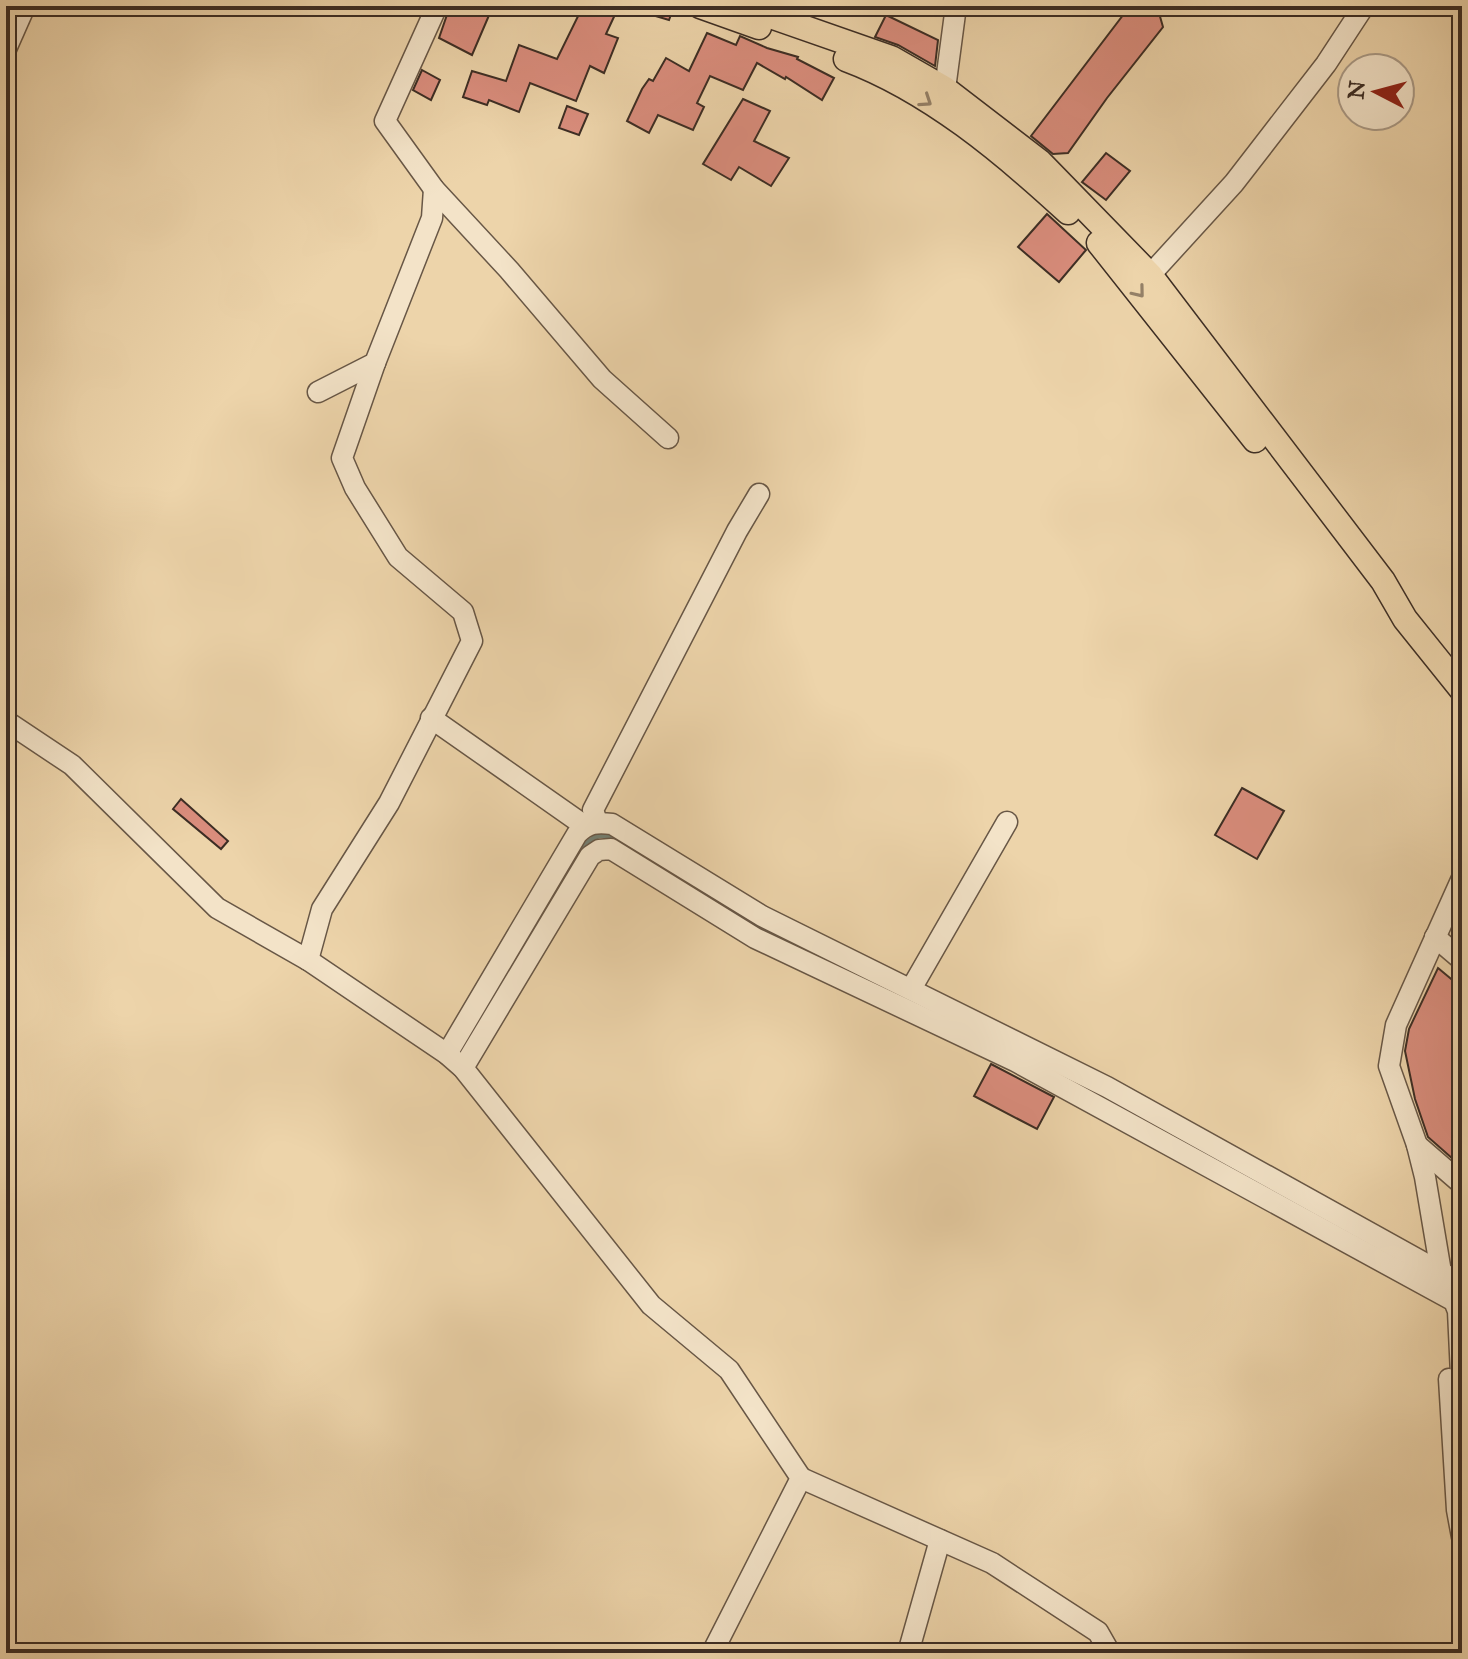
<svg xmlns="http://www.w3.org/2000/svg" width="1468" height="1659" font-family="'IM FELL Great Primer',serif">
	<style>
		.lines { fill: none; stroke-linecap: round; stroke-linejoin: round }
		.stream { stroke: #748074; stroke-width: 5 }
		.building { fill: #da8d7d; stroke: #3c2d24; stroke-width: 2 }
		.minor-casing { stroke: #685746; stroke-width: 23 }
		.major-casing { stroke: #3c2d24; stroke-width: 27 }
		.minor { stroke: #f3e3c8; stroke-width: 20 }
		.major { stroke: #edd4aa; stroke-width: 24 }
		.oneway { stroke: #948067 }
	</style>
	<rect width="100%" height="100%" fill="#edd4aa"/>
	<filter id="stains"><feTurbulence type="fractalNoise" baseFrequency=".0025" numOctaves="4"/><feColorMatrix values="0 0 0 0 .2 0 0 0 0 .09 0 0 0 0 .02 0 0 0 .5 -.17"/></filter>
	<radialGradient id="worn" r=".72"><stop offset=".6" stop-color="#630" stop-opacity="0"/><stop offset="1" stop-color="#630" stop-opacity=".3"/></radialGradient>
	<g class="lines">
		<path class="stream" d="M466,1043L583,847C593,837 598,834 611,836L752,923L847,969"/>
	</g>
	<g class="building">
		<path d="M450,6H471L490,13L472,55L439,38Z"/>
		<path d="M583,6H619L606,34L618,38L604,73L590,66L576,101L530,83L519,112L489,100L487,105L463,97L472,71L506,81L519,45L557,59Z"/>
		<path d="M632,6H663L673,9L669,20L632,9Z"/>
		<path d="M1130,6H1157L1163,27L1107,98L1068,153L1053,154L1031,136Z"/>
		<path d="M886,15L938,40L935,66L898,45L875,37Z"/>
		<path d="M707,33L736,45L740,36L767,48L798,57L797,59L834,78L822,100L786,77L785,79L757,63L743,90L710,76L697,103L704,107L693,130L658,115L649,133L627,121L642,89L649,79L653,81L666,58L689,71Z"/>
		<path d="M422,70L440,80L431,100L413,90Z"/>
		<path d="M743,99L770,111L754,141L789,158L771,186L739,167L731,180L703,164Z"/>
		<path d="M567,106L588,114L579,135L559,128Z"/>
		<path d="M1106,153L1130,171L1106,200L1082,182Z"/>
		<path d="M1047,214L1086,250L1059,282L1018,247Z"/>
		<path d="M1242,788L1284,811L1257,859L1215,835Z"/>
		<path d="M181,799L228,841L221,849L173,809Z"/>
		<path d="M1438,968L1462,988V1167L1428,1137L1415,1099L1405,1051L1409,1029Z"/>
		<path d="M991,1064L1054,1097L1037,1129L974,1096Z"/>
	</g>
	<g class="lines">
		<defs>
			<g id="minor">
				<path d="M437,6L385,121L434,189L509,270L602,379L668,438"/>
				<path d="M6,49L25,6"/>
				<path d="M945,89L956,6"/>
				<path d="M1150,275L1234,183L1326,64L1364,6"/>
				<path d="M318,392L375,363L432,218L434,189"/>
				<path d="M431,718L585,826"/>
				<path d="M6,721L72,765L217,908L308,960L447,1054L463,1068L651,1305L729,1370L801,1478L712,1653"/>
				<path d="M597,822L593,810L737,531L759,494"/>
				<path d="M1435,937L1462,960"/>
				<path d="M308,960L322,909L389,803L472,641L463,612L398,557L355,488L342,458L375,363"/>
				<path d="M911,989L1007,822"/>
				<path d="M447,1054L577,834C588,823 596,822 612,824L762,916L1107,1087L1462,1284"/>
				<path d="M463,1068L590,856L599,850L611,849L755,938L1015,1061L1454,1301L1458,1311L1462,1396"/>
				<path d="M1417,1145L1462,1184"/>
				<path d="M1443,1284L1425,1177L1417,1145L1389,1066L1396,1025L1462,878"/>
				<path d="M1449,1379L1457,1510L1462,1537"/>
				<path d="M801,1478L992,1563L1098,1632L1110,1653"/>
				<path d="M908,1653L940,1540"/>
			</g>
			<g id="major">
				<path d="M700,6L759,27"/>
				<path d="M742,6L891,58L945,89L1040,162L1150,275L1383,581L1405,619L1462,690"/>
				<path d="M846,59C929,90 1003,152 1068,212"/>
				<path d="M1099,243L1255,440"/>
			</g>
		</defs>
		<use href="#minor" class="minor-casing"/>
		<use href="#major" class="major-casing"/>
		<use href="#minor" class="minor"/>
		<use href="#major" class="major"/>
	</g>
	<defs><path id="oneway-chevron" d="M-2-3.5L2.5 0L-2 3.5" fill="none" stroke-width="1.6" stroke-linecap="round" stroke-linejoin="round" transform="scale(2)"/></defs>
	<g class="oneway">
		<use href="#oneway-chevron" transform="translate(926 101) rotate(34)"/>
		<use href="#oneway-chevron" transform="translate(1139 292) rotate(51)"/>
	</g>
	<rect width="1468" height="1659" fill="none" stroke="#edd4aa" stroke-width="32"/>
	<rect x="8" y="8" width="1452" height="1643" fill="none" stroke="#3c2d24" stroke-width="4"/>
	<rect x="16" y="16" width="1436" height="1627" fill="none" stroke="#3c2d24" stroke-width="2"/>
	<g transform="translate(1376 92) rotate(276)"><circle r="38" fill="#f3e3c8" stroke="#aa9a86" stroke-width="2"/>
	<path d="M0-6L14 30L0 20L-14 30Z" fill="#8f2418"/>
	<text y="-12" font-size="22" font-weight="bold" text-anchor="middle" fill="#3c2d24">N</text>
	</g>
	<rect width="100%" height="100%" filter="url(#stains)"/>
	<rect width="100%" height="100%" fill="url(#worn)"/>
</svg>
